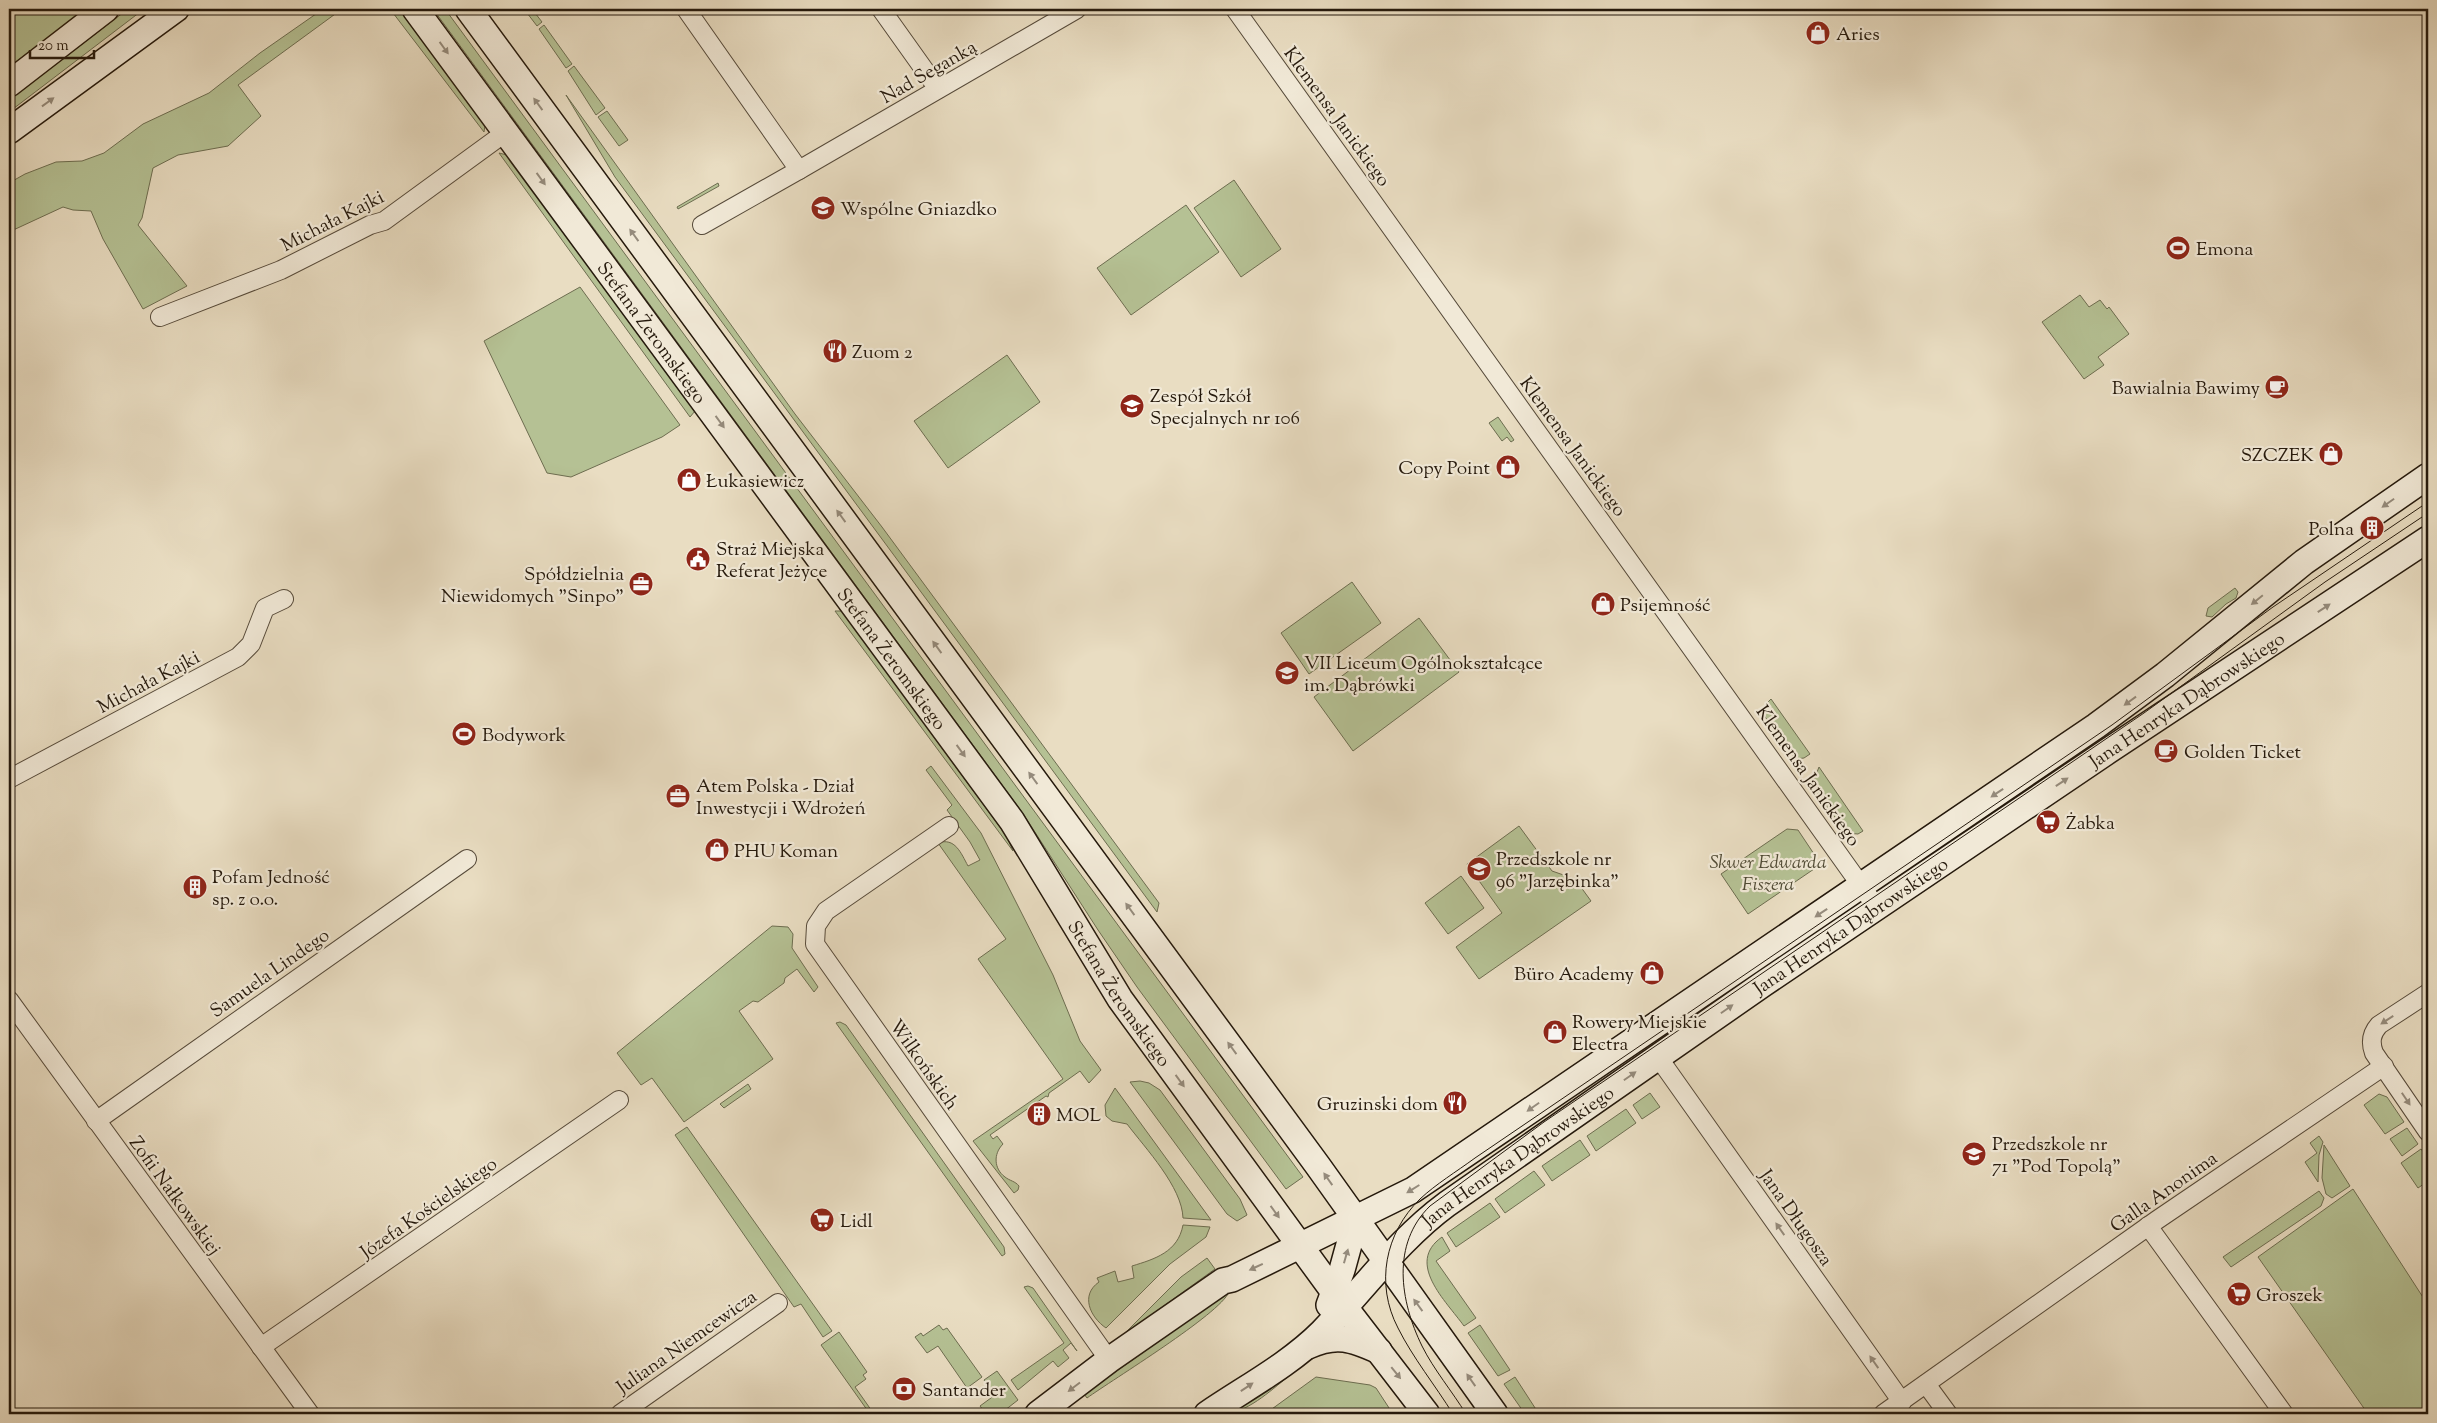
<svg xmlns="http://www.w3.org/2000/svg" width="2437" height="1423" font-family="'Sorts Mill Goudy',serif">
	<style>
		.green { fill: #b5c194; stroke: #6d6d50 }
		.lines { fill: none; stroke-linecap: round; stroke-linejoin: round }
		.street-casing { stroke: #564a3a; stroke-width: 20 }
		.secondary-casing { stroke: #25190c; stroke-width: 28 }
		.street { stroke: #f1e9d7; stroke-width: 18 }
		.secondary { stroke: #f1e9d7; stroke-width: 25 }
		.tram { stroke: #25190c; stroke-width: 1 }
		.oneway { fill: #958b7c }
		.labels { text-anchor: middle; stroke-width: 4.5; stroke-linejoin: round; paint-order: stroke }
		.poi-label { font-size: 19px; fill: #25190c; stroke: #f1e9d7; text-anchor: start }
		.street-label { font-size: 19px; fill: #25190c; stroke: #f1e9d7 }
		.park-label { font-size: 19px; font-style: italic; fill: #504b35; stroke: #f1e9d7 }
	</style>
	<rect width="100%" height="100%" fill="#e9ddc2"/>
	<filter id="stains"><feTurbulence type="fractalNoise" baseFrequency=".004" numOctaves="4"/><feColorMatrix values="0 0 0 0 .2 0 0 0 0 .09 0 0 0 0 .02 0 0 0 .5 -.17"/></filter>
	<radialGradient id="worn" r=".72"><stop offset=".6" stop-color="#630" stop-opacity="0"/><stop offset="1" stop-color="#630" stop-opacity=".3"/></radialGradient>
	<g class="green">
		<path d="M9,9H86L9,67Z"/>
		<path d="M128,9H144L9,112V100Z"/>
		<path d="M323,9H342L238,85L261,116L228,146L178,155L153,168L142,218L138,225L187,286L143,309L103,239L91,211L73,210L63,207L9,232V183L25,174L56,162L82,161L104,153L143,124L209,93L260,53Z"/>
		<path d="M390,9H399L485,125L484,132Z"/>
		<path d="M433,9H445L1303,1177L1286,1189L1137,987L1098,930L1022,812Z"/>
		<path d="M524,9H532L542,22L537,26Z"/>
		<path d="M544,25L572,64L566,68L539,29Z"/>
		<path d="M574,66L605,108L596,115L568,71Z"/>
		<path d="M566,95L795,414L882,527L1159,903L1157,912L615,177Z"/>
		<path d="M607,111L628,140L619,146L598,117Z"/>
		<path d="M499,153L507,155L695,411L690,417Z"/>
		<path d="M1234,180L1281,249L1241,277L1194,208Z"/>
		<path d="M718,183L719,186L678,209L677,207Z"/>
		<path d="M1186,205L1219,252L1131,315L1097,268Z"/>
		<path d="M580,287L680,425L662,437L571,477L547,473L484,341Z"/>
		<path d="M2080,295L2089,307L2100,300L2107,309L2109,307L2129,334L2098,357L2104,365L2084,379L2042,322Z"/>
		<path d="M1007,355L1040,402L948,468L914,421Z"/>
		<path d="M1498,417L1514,440L1511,442L1507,437L1502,441L1489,423Z"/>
		<path d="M1352,582L1381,623L1309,674L1281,633Z"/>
		<path d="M2235,588L2238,592L2236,598L2226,604L2212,617L2206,616L2208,608Z"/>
		<path d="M835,611H842L1007,837L1013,851Z"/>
		<path d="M1419,618L1459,672L1353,751L1314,697Z"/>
		<path d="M1771,699L1810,754L1804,758L1795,759L1763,714L1762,708Z"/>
		<path d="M931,766L981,833L1053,975L1080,1041L1101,1070L1089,1083L1080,1071L1049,1093L1048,1097L1046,1096L990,1135L993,1139L997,1136L1003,1144C993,1154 994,1169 1005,1177C1010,1181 1015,1181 1019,1186L1018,1190L1014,1193L973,1141L1063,1079L978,959L1006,939L938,843C955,837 961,853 968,866L980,860L970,842L947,810L952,805L926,770Z"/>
		<path d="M1819,767L1863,831L1858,834L1846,833L1812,785Z"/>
		<path d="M1519,826L1552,871L1575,879L1591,901L1479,979L1456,947L1502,913L1467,864Z"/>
		<path d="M1787,829L1798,830L1816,857L1814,869L1748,914L1721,874Z"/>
		<path d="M1461,876L1484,908L1448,934L1425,903Z"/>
		<path d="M772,926L788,927L793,934L792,948L818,987L814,992L797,969L785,978L784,983L758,1002L753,1001L739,1011L773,1059L684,1122L652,1078L641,1085L617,1053Z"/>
		<path d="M840,1022L846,1025L1004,1247L1005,1254L1002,1256L836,1023Z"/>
		<path d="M1140,1081L1149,1083L1160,1090L1240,1199L1247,1215L1237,1221L1227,1214L1130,1082Z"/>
		<path d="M748,1084L751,1089L724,1108L720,1104Z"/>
		<path d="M1115,1088L1211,1220L1183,1218C1182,1187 1146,1149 1127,1124L1112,1121L1106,1116L1105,1105Z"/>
		<path d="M1650,1093L1660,1107L1642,1119L1633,1105Z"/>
		<path d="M2379,1094L2387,1097L2404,1122L2385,1134L2364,1105Z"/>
		<path d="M1626,1109L1636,1123L1596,1151L1587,1136Z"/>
		<path d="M687,1127L832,1331L823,1337L801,1304L794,1307L675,1135Z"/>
		<path d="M2407,1128L2418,1144L2402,1156L2390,1139Z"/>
		<path d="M2319,1136L2323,1142L2319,1155L2318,1182L2305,1162L2317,1153L2310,1143Z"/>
		<path d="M1580,1140L1590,1155L1552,1181L1542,1166Z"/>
		<path d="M2324,1145L2350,1186L2332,1198L2326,1194L2322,1178Z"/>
		<path d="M2421,1149L2428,1158V1181L2418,1188L2401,1163Z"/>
		<path d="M1534,1171L1545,1185L1505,1213L1495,1199Z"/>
		<path d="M2353,1189L2428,1305V1414H2368L2258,1257Z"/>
		<path d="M2319,1191L2324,1198L2321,1206L2231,1267L2223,1257Z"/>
		<path d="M1490,1203L1500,1217L1456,1247L1447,1233Z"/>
		<path d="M1183,1225L1210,1227L1206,1237L1170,1264L1106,1328C1090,1317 1080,1295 1099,1282L1097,1278L1115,1271L1118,1282L1134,1278L1132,1266C1155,1259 1178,1252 1183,1225Z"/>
		<path d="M1442,1237L1450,1251L1436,1261L1476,1318L1464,1326C1446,1301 1405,1263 1442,1237Z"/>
		<path d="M1207,1258L1215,1269L1122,1336L1181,1277Z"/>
		<path d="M1028,1286L1033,1288L1077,1351L1071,1343L1063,1350L1069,1358L1058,1367L1053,1361L1018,1390L1011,1380L1064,1343L1024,1287Z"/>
		<path d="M1229,1292C1220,1314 1112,1380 1087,1398L1084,1394Z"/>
		<path d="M939,1325L943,1330L947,1328L982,1377L967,1388L938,1346L927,1353L915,1337L921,1333L923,1336Z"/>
		<path d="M1480,1325L1510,1370L1498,1376L1468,1333Z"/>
		<path d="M839,1332L867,1372L863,1375L866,1379L855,1387L874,1414H870L821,1345Z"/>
		<path d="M1285,1370L1289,1376C1270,1391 1246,1414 1222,1414Z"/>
		<path d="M997,1371L1018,1400L1000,1414H986L980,1406L995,1395L984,1380Z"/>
		<path d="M1316,1377L1370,1385L1376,1388L1393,1414H1265Z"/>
		<path d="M1515,1377L1539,1414H1525L1504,1384Z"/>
	</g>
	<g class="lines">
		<defs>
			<g id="street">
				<path d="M686,9L799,170L1077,9"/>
				<path d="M881,9L938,89"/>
				<path d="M1235,9L1877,908"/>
				<path d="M702,225L799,170"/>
				<path d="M160,317L281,270L370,225L384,221L506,132"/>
				<path d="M9,779L238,657L251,644L265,608L284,599"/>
				<path d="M949,826L826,911L816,926L815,944L1109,1360"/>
				<path d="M2428,993L2379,1025C2371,1034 2370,1042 2374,1053L2428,1132"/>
				<path d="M9,1000L310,1414"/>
				<path d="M1658,1057L1902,1402"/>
				<path d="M96,1121L467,859"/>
				<path d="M2148,1226L2284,1414"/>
				<path d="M261,1347L619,1100"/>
				<path d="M1926,1384L1948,1414"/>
				<path d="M620,1414L778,1303"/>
				<path d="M1883,1414L2157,1220L2384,1066"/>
			</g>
			<g id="secondary">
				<path id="s1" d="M415,9L1012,821L1120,999L1344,1306L1427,1414"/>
				<path d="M468,9L1318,1166L1495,1414"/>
				<path d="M9,84L106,9"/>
				<path d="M9,131L176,9"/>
				<path d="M1329,1305L1342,1270L1356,1219"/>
				<path d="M1308,1346C1337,1333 1352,1339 1379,1351"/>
				<path d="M1038,1414L1109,1360L1223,1281L1232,1279L1413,1190L2096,726L2165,675L2304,562L2428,476"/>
				<path id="s2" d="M1207,1414C1245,1388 1289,1365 1322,1332C1364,1289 1398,1240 1447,1204L1763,984L2108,751L2428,539"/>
			</g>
		</defs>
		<use href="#street" class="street-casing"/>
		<use href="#secondary" class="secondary-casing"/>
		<use href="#street" class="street"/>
		<use href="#secondary" class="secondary"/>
		<g class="tram">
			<path d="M1453,1414C1435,1385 1413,1358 1398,1328C1375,1284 1385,1233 1420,1199C1436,1184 1456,1172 1475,1158L2112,725L2273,607L2428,502"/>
			<path d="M1466,1414C1452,1391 1434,1370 1422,1346C1400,1301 1391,1244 1430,1206L1544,1122L2144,713L2325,582L2428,513"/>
		</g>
	</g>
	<defs><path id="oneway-solid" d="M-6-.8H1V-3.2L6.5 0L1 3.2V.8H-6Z" transform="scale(1.25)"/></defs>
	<g class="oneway">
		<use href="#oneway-solid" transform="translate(444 48) rotate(54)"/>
		<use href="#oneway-solid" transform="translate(48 102) rotate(-36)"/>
		<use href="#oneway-solid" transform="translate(538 104) rotate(-126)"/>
		<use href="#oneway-solid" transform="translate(541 179) rotate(54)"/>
		<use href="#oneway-solid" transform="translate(634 235) rotate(-126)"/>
		<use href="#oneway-solid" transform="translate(720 422) rotate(54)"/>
		<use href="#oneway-solid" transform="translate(2388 503) rotate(145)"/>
		<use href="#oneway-solid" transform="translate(841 516) rotate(-126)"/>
		<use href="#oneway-solid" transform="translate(2257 600) rotate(141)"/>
		<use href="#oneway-solid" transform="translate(2324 608) rotate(-33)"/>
		<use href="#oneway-solid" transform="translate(937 647) rotate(-126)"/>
		<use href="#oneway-solid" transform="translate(2130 701) rotate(144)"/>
		<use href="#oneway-solid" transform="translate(961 751) rotate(54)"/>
		<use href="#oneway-solid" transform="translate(1033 778) rotate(-126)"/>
		<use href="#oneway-solid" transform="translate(2062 782) rotate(-34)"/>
		<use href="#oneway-solid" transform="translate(1997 793) rotate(146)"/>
		<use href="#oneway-solid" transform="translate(1130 909) rotate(-126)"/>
		<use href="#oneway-solid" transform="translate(1821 913) rotate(146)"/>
		<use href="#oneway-solid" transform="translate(1727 1009) rotate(-35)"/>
		<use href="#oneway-solid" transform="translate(2387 1020) rotate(147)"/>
		<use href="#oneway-solid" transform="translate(1232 1048) rotate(-126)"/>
		<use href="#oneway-solid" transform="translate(1630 1076) rotate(-35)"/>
		<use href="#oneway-solid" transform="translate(1180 1081) rotate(54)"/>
		<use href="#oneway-solid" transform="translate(2406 1099) rotate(56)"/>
		<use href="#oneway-solid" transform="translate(1533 1107) rotate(145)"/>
		<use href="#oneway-solid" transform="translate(1328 1179) rotate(-125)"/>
		<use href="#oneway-solid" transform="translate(1413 1189) rotate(148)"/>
		<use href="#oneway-solid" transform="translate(1275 1212) rotate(54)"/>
		<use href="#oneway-solid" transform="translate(1780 1229) rotate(-125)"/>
		<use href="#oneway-solid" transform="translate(1346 1256) rotate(-74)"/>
		<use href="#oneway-solid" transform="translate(1256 1267) rotate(155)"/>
		<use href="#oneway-solid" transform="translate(1418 1305) rotate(-126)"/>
		<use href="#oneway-solid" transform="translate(1874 1362) rotate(-125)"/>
		<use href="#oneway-solid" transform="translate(1396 1373) rotate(51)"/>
		<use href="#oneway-solid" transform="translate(1471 1380) rotate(-125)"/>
		<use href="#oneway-solid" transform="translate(1074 1387) rotate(143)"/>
		<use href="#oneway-solid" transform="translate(1247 1387) rotate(-34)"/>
	</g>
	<defs>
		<symbol id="shop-disc" viewBox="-11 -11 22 22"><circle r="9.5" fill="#8f2418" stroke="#f1e9d7"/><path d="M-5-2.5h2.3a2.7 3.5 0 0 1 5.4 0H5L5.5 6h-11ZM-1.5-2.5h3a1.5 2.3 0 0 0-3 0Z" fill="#fff"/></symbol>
		<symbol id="school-disc" viewBox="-11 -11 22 22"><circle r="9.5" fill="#8f2418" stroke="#f1e9d7"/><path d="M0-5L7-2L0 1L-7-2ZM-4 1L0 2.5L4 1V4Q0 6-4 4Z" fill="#fff"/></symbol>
		<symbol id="stadium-disc" viewBox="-11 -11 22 22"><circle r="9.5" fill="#8f2418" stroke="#f1e9d7"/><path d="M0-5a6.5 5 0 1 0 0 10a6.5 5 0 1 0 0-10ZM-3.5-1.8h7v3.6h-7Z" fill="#fff"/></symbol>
		<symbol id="restaurant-disc" viewBox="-11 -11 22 22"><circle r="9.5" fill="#8f2418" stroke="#f1e9d7"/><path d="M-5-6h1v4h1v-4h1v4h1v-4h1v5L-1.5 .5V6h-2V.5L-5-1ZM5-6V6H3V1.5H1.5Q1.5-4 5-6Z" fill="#fff"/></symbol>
		<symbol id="cafe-disc" viewBox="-11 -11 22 22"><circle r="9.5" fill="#8f2418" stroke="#f1e9d7"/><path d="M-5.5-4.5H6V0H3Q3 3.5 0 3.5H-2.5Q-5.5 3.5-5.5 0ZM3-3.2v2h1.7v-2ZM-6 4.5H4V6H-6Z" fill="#fff"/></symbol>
		<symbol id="building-disc" viewBox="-11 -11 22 22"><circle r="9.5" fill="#8f2418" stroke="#f1e9d7"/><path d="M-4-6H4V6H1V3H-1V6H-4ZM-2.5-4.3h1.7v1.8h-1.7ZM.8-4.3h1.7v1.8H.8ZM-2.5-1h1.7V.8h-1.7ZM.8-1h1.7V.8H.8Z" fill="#fff"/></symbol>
		<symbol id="civic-disc" viewBox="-11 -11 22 22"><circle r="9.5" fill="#8f2418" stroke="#f1e9d7"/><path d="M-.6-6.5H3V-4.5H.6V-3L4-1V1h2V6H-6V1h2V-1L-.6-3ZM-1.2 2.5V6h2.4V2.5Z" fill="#fff"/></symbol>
		<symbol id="office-disc" viewBox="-11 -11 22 22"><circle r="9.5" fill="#8f2418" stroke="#f1e9d7"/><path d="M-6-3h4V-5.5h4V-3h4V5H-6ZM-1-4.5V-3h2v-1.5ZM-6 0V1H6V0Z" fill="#fff"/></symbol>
		<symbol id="supermarket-disc" viewBox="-11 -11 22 22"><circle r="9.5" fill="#8f2418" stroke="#f1e9d7"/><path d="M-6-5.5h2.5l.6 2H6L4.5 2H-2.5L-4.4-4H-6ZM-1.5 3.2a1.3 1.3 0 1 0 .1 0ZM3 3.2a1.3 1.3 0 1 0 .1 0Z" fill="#fff"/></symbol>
		<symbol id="bank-disc" viewBox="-11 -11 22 22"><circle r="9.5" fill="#8f2418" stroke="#f1e9d7"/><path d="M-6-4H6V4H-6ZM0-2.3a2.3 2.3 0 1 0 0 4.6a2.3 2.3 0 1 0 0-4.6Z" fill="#fff"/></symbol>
	</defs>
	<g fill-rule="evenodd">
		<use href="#shop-disc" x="1804" y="19" width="28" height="28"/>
		<use href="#school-disc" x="809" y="194" width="28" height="28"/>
		<use href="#stadium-disc" x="2164" y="234" width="28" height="28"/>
		<use href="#restaurant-disc" x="821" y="337" width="28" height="28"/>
		<use href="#cafe-disc" x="2263" y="373" width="28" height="28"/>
		<use href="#school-disc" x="1118" y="392" width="28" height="28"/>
		<use href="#shop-disc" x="2317" y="440" width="28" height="28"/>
		<use href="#shop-disc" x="1494" y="453" width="28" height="28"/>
		<use href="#shop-disc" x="675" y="466" width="28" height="28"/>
		<use href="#building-disc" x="2358" y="514" width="28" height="28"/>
		<use href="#civic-disc" x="684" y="545" width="28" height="28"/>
		<use href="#office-disc" x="627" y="570" width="28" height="28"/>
		<use href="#shop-disc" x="1589" y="590" width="28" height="28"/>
		<use href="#school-disc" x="1273" y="659" width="28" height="28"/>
		<use href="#stadium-disc" x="450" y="720" width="28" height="28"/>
		<use href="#cafe-disc" x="2152" y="737" width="28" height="28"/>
		<use href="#office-disc" x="664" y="782" width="28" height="28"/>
		<use href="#supermarket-disc" x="2034" y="808" width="28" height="28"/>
		<use href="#shop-disc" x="703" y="836" width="28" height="28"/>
		<use href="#school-disc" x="1465" y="855" width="28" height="28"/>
		<use href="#building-disc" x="181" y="873" width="28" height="28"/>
		<use href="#shop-disc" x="1638" y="959" width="28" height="28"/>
		<use href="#shop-disc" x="1541" y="1018" width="28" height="28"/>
		<use href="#restaurant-disc" x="1441" y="1089" width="28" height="28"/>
		<use href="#building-disc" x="1025" y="1100" width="28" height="28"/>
		<use href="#school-disc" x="1960" y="1140" width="28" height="28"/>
		<use href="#supermarket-disc" x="808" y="1206" width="28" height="28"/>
		<use href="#supermarket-disc" x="2225" y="1280" width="28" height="28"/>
		<use href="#bank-disc" x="890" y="1375" width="28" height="28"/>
	</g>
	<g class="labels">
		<g class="poi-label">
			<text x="1836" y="40">Aries</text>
			<text x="840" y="215">Wspólne Gniazdko</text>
			<text x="2196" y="255">Emona</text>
			<text x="852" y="358">Zuom 2</text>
			<text x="2260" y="394" text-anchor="end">Bawialnia Bawimy</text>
			<text x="1150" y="402">Zespół Szkół<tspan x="1150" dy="22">Specjalnych nr 106</tspan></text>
			<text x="2314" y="461" text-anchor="end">SZCZEK</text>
			<text x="1490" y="474" text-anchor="end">Copy Point</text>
			<text x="706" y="487">Łukasiewicz</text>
			<text x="2354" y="535" text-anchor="end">Polna</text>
			<text x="716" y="555">Straż Miejska<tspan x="716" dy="22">Referat Jeżyce</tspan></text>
			<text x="624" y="580" text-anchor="end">Spółdzielnia<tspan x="624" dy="22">Niewidomych "Sinpo"</tspan></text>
			<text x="1620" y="611">Psijemność</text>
			<text x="1304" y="669">VII Liceum Ogólnokształcące<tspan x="1304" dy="22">im. Dąbrówki</tspan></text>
			<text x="482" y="741">Bodywork</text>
			<text x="2184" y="758">Golden Ticket</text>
			<text x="696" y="792">Atem Polska - Dział<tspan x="696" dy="22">Inwestycji i Wdrożeń</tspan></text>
			<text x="2066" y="829">Żabka</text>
			<text x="734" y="857">PHU Koman</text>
			<text x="1496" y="865">Przedszkole nr<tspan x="1496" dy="22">96 "Jarzębinka"</tspan></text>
			<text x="212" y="883">Pofam Jedność<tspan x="212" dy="22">sp. z o.o.</tspan></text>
			<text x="1634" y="980" text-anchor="end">Büro Academy</text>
			<text x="1572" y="1028">Rowery Miejskie<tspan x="1572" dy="22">Electra</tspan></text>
			<text x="1438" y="1110" text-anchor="end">Gruzinski dom</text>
			<text x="1056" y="1121">MOL</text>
			<text x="1992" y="1150">Przedszkole nr<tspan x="1992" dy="22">71 "Pod Topolą"</tspan></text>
			<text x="840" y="1227">Lidl</text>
			<text x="2256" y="1301">Groszek</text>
			<text x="922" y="1396">Santander</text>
		</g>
		<g class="street-label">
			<text transform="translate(928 71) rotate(-30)" y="7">Nad Seganką</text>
			<text transform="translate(1338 116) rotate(54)" y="7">Klemensa Janickiego</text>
			<text transform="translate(332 220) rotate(-27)" y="7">Michała Kajki</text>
			<text dy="7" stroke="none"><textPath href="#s1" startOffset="401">Stefana Żeromskiego</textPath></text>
			<text transform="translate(1574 446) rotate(54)" y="7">Klemensa Janickiego</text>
			<text dy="7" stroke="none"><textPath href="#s1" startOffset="806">Stefana Żeromskiego</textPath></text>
			<text transform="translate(148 681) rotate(-28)" y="7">Michała Kajki</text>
			<text dy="7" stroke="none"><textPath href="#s2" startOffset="1216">Jana Henryka Dąbrowskiego</textPath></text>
			<text transform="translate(1809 775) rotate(55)" y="7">Klemensa Janickiego</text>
			<text dy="7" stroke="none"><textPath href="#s2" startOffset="811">Jana Henryka Dąbrowskiego</textPath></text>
			<text transform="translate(269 972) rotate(-35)" y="7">Samuela Lindego</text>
			<text dy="7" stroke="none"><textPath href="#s1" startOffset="1211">Stefana Żeromskiego</textPath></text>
			<text transform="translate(925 1064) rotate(55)" y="7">Wilkońskich</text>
			<text dy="7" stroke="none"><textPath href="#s2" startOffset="406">Jana Henryka Dąbrowskiego</textPath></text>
			<text transform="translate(2163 1191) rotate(-35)" y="7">Galla Anonima</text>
			<text transform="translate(176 1195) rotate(54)" y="7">Zofii Nałkowskiej</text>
			<text transform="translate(428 1207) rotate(-35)" y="7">Józefa Kościelskiego</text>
			<text transform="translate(1797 1217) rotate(55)" y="7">Jana Długosza</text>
			<text transform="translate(686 1341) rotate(-35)" y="7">Juliana Niemcewicza</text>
		</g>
		<g class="park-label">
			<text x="1768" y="868">Skwer Edwarda<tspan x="1768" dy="22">Fiszera</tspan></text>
		</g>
	</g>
	<rect width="2437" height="1423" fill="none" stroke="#e9ddc2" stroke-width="30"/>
	<rect x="10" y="10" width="2417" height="1403" fill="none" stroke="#25190c" stroke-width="2.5"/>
	<rect x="15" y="15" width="2407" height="1393" fill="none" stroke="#25190c"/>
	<path d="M30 50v8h64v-8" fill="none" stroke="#25190c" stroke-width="2.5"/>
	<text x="38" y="50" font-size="15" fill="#25190c" stroke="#f1e9d7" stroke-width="4" paint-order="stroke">20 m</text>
	<rect width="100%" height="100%" filter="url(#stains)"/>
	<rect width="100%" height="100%" fill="url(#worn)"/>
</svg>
